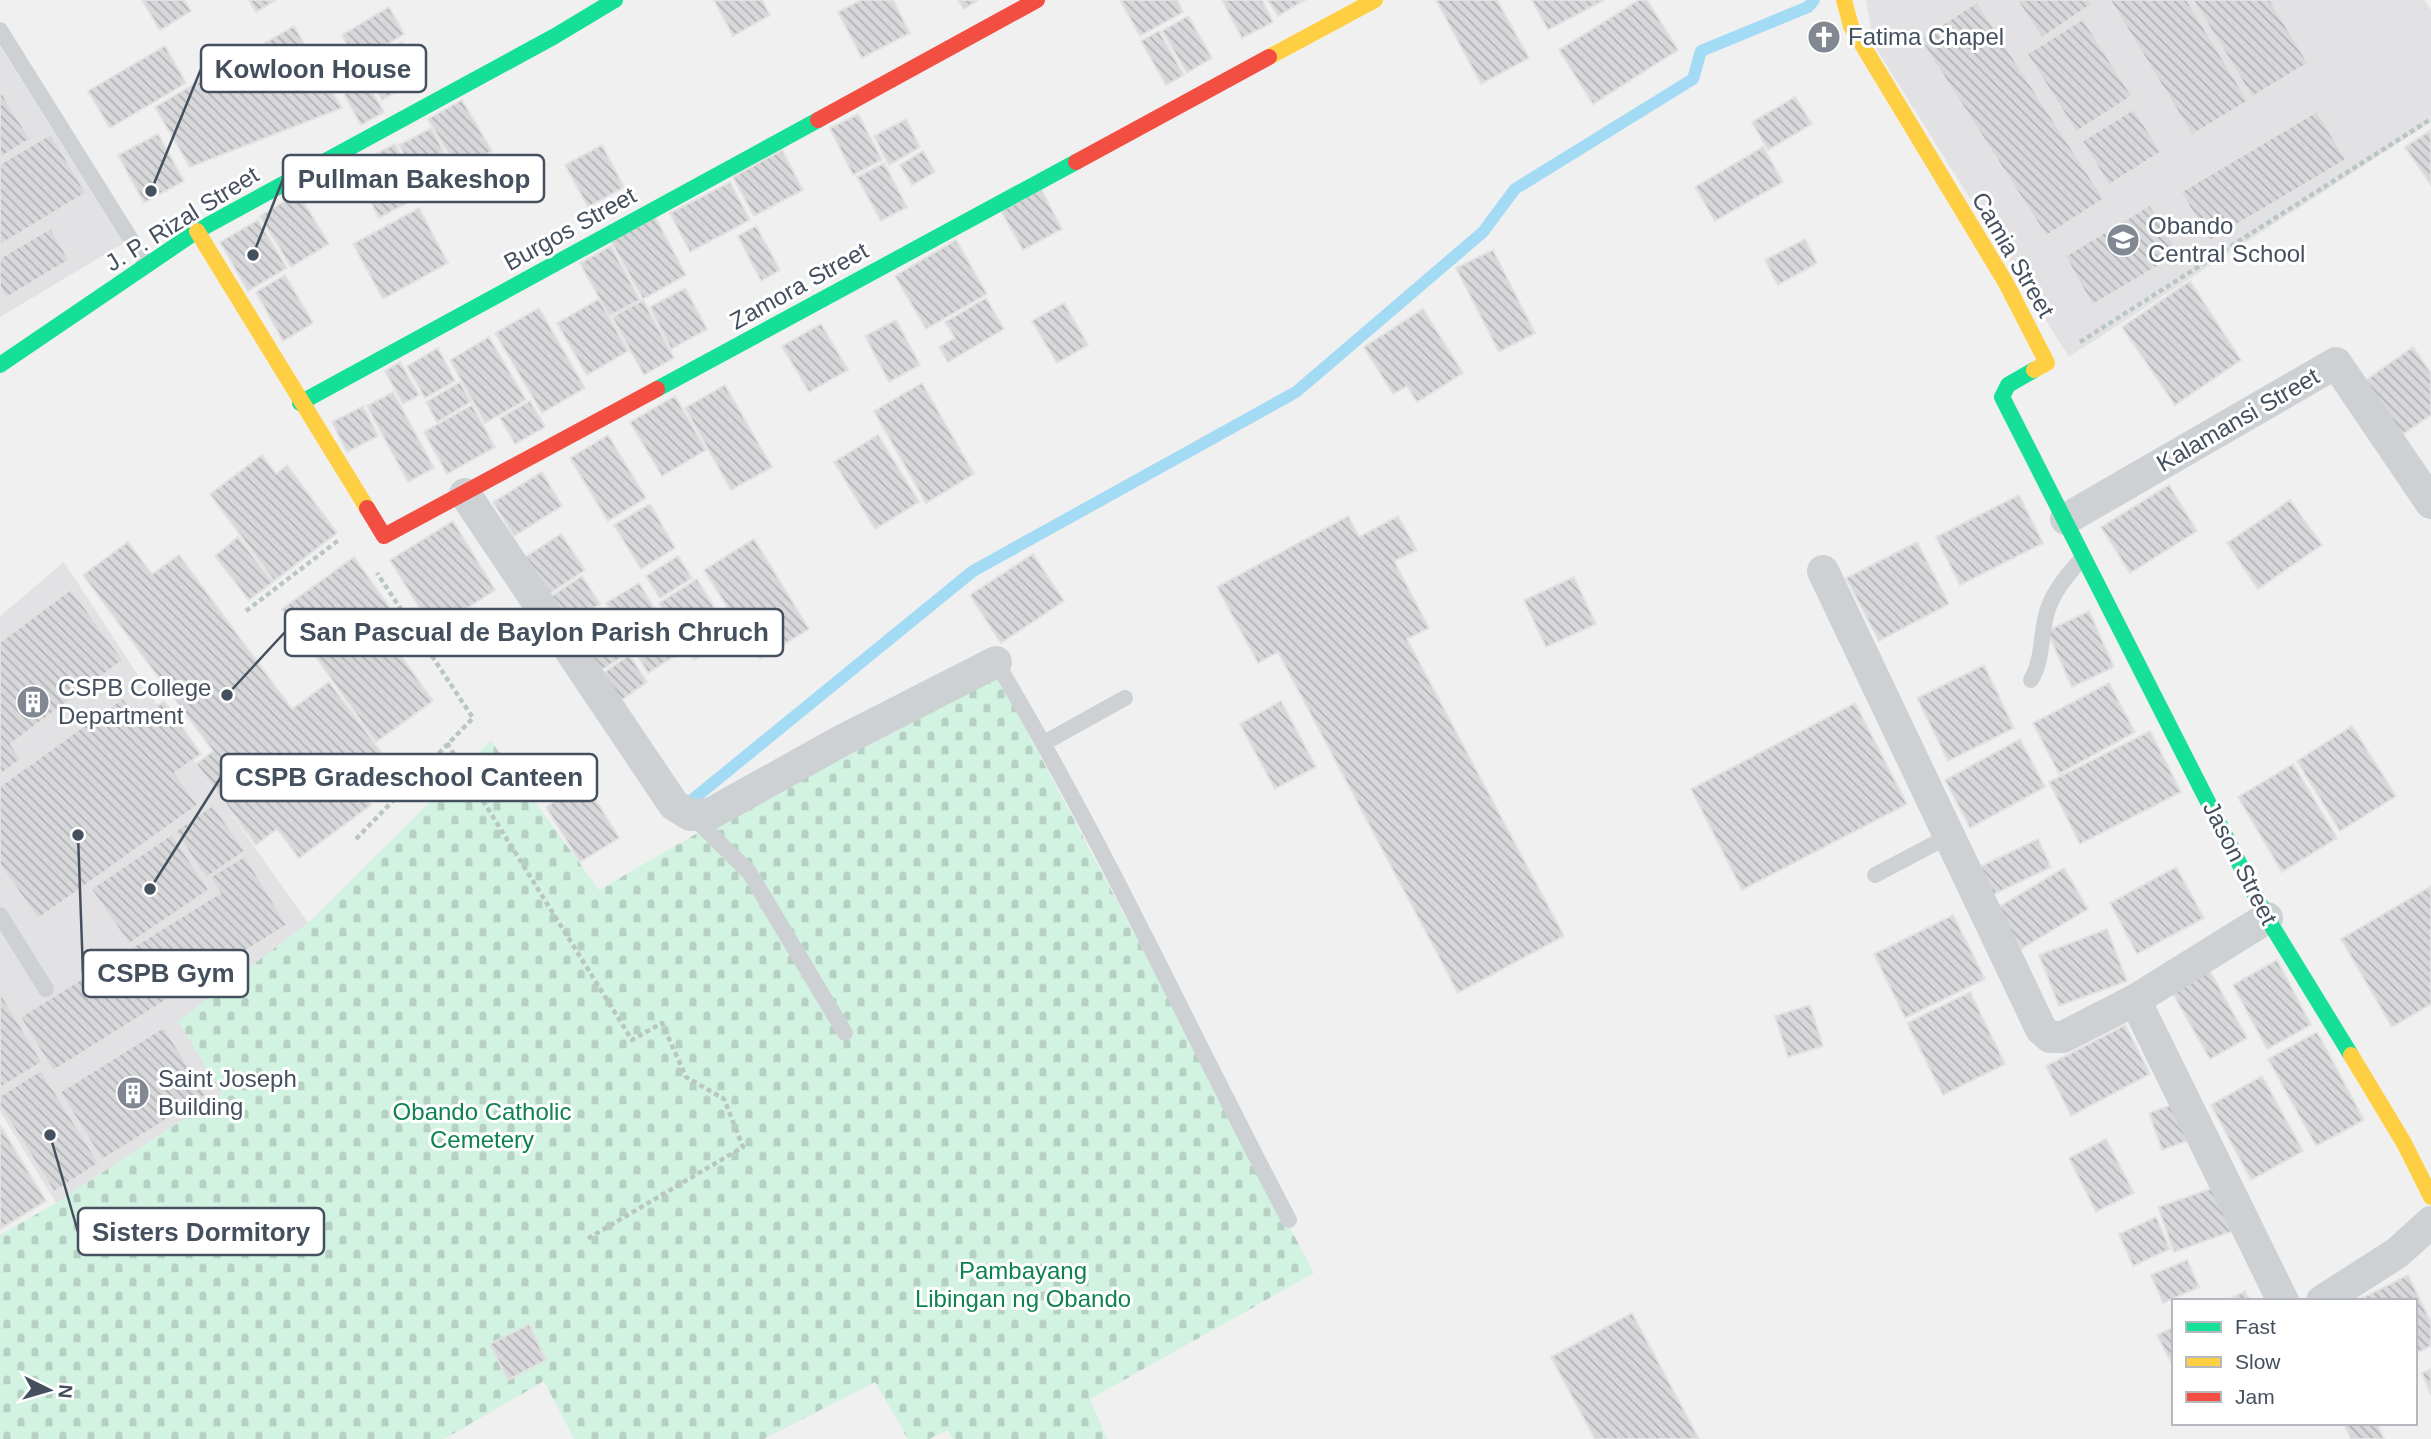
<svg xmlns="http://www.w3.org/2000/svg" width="2431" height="1439" font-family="Helvetica,sans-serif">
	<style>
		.education { fill: #e2e1e3 }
		.cemetery { fill: url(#cemetery-stones) }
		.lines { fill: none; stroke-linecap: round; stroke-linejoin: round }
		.stream { stroke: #a3daf4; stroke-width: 12 }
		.building { fill: url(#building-back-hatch); stroke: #e2e2e3; stroke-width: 2 }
		.path { stroke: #b9c6c4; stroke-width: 4.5; stroke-dasharray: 5 3.5; stroke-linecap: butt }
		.lane { stroke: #ced1d4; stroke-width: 16 }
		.street { stroke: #ced1d4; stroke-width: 32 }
		.fast { stroke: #16e098; stroke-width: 16 }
		.slow { stroke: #ffcf43; stroke-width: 16 }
		.jam { stroke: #f24e42; stroke-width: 16 }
		.labels { text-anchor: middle; stroke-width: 6; stroke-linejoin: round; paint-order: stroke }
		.poi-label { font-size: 24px; fill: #45505f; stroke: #fff; text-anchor: start }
		.street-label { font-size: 24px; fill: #45505f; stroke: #fff }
		.park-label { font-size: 24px; fill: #0e8254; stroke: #fff }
		.leader { fill: none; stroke: #45505f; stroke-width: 2.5 }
		.callout-dot { fill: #45505f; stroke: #fff; stroke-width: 2.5 }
		.callout { fill: #fff; stroke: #45505f; stroke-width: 2.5 }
		.callout-label { font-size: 26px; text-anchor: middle; font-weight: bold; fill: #45505f }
	</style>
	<defs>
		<pattern id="cemetery-stones" width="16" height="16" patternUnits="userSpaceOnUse" patternTransform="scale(1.75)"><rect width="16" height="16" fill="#d2f2e2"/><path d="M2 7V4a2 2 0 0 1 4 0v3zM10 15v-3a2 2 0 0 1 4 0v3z" fill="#b6d1c4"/></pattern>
		<pattern id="building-back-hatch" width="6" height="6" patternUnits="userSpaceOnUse" patternTransform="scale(1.75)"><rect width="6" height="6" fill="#d8d8db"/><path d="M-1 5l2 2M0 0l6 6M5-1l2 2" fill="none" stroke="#b1b2b5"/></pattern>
	</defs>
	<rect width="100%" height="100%" fill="#f1f0f0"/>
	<g class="education">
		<path d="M1866,0H2425L2431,10V122L2069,357L1874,45Z"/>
		<path d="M0,46L124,243L0,317Z"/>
		<path d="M64,562L196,764L308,923L179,1021L222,1094L56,1203L0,1111V616Z"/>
	</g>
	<path class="cemetery" d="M993,667L1314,1273L1090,1399L1107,1439H953L948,1430L929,1439H908L875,1382L764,1439H574L544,1381L444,1439H0V1235L56,1203L222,1094L178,1021L308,923L491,741L599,890L874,731Z"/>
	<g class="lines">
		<path class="stream" d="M681,809L973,571L1296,392L1483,232L1515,189L1693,79L1701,51L1808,7L1814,0"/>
	</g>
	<g class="building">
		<path d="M142,0H184L191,11L160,30Z"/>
		<path d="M249,0H276L256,12Z"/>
		<path d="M714,0H762L770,15L733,36Z"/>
		<path d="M861,0H893L910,33L862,58L838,12Z"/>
		<path d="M958,0H978L964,9Z"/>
		<path d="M1120,0H1177L1183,12L1140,36Z"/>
		<path d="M1222,0H1262L1273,22L1242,38Z"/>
		<path d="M1268,0H1305L1278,16Z"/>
		<path d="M1436,0H1497L1529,58L1481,84Z"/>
		<path d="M1532,0H1604L1548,30Z"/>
		<path d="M1639,0H1647L1678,50L1593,104L1559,50Z"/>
		<path d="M2017,0H2089L2092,4L2042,38Z"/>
		<path d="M2110,0H2187L2248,101L2192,135Z"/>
		<path d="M2193,0H2270L2308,63L2252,97Z"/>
		<path d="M1977,2L2104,199L2046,236L1920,39Z"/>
		<path d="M389,7L404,34L357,62L342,35Z"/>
		<path d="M1188,16L1212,58L1187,73L1162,31Z"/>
		<path d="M2083,19L2132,96L2076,132L2027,54Z"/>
		<path d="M294,26L342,108L190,167L155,107Z"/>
		<path d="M1159,31L1184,75L1166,85L1141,41Z"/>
		<path d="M402,42L422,77L382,100L363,65Z"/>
		<path d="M165,46L186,83L110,128L88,91Z"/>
		<path d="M366,81L384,112L361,125L344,94Z"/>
		<path d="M0,90L30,139L1,157L0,155Z"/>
		<path d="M1795,97L1812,124L1768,150L1752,122Z"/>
		<path d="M462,100L492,151L458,170L428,119Z"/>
		<path d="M2134,109L2161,152L2109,185L2082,141Z"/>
		<path d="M2317,111L2346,160L2209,241L2181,192Z"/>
		<path d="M858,114L882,160L853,175L830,128Z"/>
		<path d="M906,119L920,147L889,165L874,136Z"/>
		<path d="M431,128L462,185L430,202L399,145Z"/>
		<path d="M2431,130V185L2405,147Z"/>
		<path d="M51,134L86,193L0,245V164Z"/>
		<path d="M158,134L184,181L144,203L118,155Z"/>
		<path d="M395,144L422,195L379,218L352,166Z"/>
		<path d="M602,145L624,187L588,207L565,165Z"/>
		<path d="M1763,147L1783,182L1715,221L1695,187Z"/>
		<path d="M782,150L803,190L754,216L733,177Z"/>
		<path d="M923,151L935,172L912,185L900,165Z"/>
		<path d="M884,163L907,207L881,221L857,177Z"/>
		<path d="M730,182L750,220L690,252L670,213Z"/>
		<path d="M1041,189L1062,229L1023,250L1001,211Z"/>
		<path d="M298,193L329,244L291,267L260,216Z"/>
		<path d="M2150,205L2179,254L2092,305L2065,256Z"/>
		<path d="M419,208L448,263L383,299L353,244Z"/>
		<path d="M655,217L686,275L643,299L611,241Z"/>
		<path d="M258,220L287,268L248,291L220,242Z"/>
		<path d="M756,226L780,270L761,281L738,236Z"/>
		<path d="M51,228L69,260L6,298L0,288V258Z"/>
		<path d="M1805,239L1817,263L1778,285L1765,260Z"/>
		<path d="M956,240L987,294L926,329L895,276Z"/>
		<path d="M611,246L640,300L609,316L580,263Z"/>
		<path d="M1493,250L1535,333L1499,352L1456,268Z"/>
		<path d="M285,275L313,323L283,341L256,292Z"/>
		<path d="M2190,281L2241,360L2175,405L2122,327Z"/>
		<path d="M685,288L707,329L671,349L650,307Z"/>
		<path d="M986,298L1004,329L948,362L939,347L955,338L945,322Z"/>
		<path d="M599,299L628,351L587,375L557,323Z"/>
		<path d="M643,300L674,358L644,375L612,317Z"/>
		<path d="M1064,303L1088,345L1057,363L1032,321Z"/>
		<path d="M539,308L585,388L542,413L495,333Z"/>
		<path d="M1423,309L1463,373L1417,402L1407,386L1393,394L1364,347Z"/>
		<path d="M896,320L920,365L889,382L865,336Z"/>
		<path d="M821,324L848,370L809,392L782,346Z"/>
		<path d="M489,337L526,400L485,423L450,360Z"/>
		<path d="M2413,347L2431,373V415L2396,439L2359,385Z"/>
		<path d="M438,348L455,381L425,398L407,366Z"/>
		<path d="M400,362L419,395L403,404L385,371Z"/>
		<path d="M460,382L471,402L437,422L426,402Z"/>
		<path d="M922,383L974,474L926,503L874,411Z"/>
		<path d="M725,385L772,467L731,490L685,408Z"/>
		<path d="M393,392L434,468L408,482L367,406Z"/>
		<path d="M675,396L706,450L662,476L630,422Z"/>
		<path d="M530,401L545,427L515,444L500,418Z"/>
		<path d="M472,405L495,447L447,474L424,432Z"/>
		<path d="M363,406L378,436L347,452L332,422Z"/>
		<path d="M608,435L646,498L608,521L570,458Z"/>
		<path d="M878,435L919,502L875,529L834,462Z"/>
		<path d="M262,455L276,474L287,465L337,533L274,581L210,494Z"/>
		<path d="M542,472L562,506L514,536L493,502Z"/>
		<path d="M2169,485L2197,531L2130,573L2101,527Z"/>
		<path d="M2019,495L2043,543L1960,585L1936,537Z"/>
		<path d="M2290,500L2322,545L2258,589L2227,543Z"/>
		<path d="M650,504L675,548L641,569L614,525Z"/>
		<path d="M1348,516L1359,537L1398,516L1417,550L1394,561L1429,628L1407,639L1564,936L1458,993L1278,652L1258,663L1217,587Z"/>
		<path d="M453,521L495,590L433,630L390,560Z"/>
		<path d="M561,534L585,570L546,596L522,559Z"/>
		<path d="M238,537L273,582L249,600L215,556Z"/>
		<path d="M754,539L809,629L760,659L704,570Z"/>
		<path d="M128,542L152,574L179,555L292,709L329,682L382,753L351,777L371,805L299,858L277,829L256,845L196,764L213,751L83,575Z"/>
		<path d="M1917,542L1949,604L1879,641L1846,578Z"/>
		<path d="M1033,554L1064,601L1001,643L970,595Z"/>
		<path d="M678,556L692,578L660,598L646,576Z"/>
		<path d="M354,557L404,628L389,639L433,701L376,742L282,609Z"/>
		<path d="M582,576L600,604L562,628L544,601Z"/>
		<path d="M1574,577L1596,624L1546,647L1524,600Z"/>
		<path d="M697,579L714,607L677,630L659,603Z"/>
		<path d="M639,583L681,652L648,673L606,603Z"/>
		<path d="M71,589L123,660L11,744L21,759L0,775V642Z"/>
		<path d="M600,608L614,630L578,653L565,631Z"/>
		<path d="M2089,611L2114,667L2072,687L2047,631Z"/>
		<path d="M710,616L725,642L694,660L679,634Z"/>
		<path d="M615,634L628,653L594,675L581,656Z"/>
		<path d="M629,655L647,682L616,704L598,677Z"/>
		<path d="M1984,665L2014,728L1948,761L1917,698Z"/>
		<path d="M2109,683L2135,732L2059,774L2033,723Z"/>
		<path d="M123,698L138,720L164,701L201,754L175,773L198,805L38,919L0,865V786Z"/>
		<path d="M1281,701L1316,767L1275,789L1240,724Z"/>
		<path d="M1855,703L1907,804L1742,890L1691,789Z"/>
		<path d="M2352,726L2396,796L2340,831L2297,761Z"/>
		<path d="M2150,731L2181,792L2080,844L2049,782Z"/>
		<path d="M2020,739L2045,787L1970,828L1945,780Z"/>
		<path d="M2293,764L2337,838L2282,872L2238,797Z"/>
		<path d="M585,782L619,838L580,862L546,807Z"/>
		<path d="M213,805L245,851L206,878L175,831Z"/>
		<path d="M172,834L209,890L129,944L91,889Z"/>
		<path d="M2038,839L2051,867L1990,896L1977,868Z"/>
		<path d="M245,856L287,925L53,1071L20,1017L220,893L210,877Z"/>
		<path d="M2176,867L2204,918L2137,954L2110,903Z"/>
		<path d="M2064,868L2088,909L2021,949L1997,908Z"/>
		<path d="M2431,886V1004L2392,1027L2341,939Z"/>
		<path d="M1953,915L1985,979L1905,1018L1874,954Z"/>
		<path d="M2107,929L2127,981L2059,1006L2039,955Z"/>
		<path d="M2277,960L2311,1025L2267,1049L2233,985Z"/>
		<path d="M2207,966L2247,1038L2210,1059L2169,987Z"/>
		<path d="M0,992L42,1062L0,1088Z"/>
		<path d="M1970,992L2005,1064L1943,1095L1907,1023Z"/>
		<path d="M1810,1005L1823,1046L1788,1057L1775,1016Z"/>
		<path d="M2125,1025L2150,1074L2071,1116L2046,1066Z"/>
		<path d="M164,1027L206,1095L102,1160L60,1092Z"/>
		<path d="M2317,1032L2364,1120L2316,1146L2268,1059Z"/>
		<path d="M41,1070L99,1163L54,1192L0,1106V1096Z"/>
		<path d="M2262,1076L2303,1151L2251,1180L2211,1105Z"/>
		<path d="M2180,1102L2193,1139L2162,1150L2149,1113Z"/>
		<path d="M0,1125L46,1201L0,1229Z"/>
		<path d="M2106,1139L2134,1193L2096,1212L2069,1158Z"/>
		<path d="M2221,1185L2236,1230L2174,1252L2158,1207Z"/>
		<path d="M2156,1217L2170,1249L2133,1266L2119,1234Z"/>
		<path d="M2187,1260L2199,1287L2163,1303L2151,1275Z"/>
		<path d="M2408,1275L2431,1322V1346L2415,1354V1301H2356Z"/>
		<path d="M2245,1291L2250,1301H2226Z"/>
		<path d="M1632,1313L1699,1439H1595L1551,1357Z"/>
		<path d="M529,1324L546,1360L508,1380L490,1344Z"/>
		<path d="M2174,1327V1368L2157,1335Z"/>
		<path d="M2431,1369V1395L2422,1373Z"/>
		<path d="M2352,1423H2377L2384,1439H2351L2345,1426Z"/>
	</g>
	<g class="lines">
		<g class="path">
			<path d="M2080,342L2431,119"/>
			<path d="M246,611L340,539"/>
			<path d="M447,743L632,1040L662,1023L686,1077L724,1099L743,1147L587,1239"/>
			<path d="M356,839L473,718L377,573"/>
		</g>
		<g class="lane">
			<path d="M0,30L147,265"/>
			<path d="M996,662C1104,842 1191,1034 1289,1220"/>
			<path d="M2031,680C2045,656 2039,631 2049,606C2056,588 2070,572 2083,557"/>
			<path d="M1044,743L1125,698"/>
			<path d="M692,816L749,872L845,1033"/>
			<path d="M1875,875L1949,836"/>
			<path d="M0,915L46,989"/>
		</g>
		<g class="street">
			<path d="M465,494L674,805L690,815L710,814L841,741L996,662"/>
			<path d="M2066,519L2336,363L2431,503"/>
			<path d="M1823,571L2041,1029L2050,1037H2063L2135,1000L2267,918"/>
			<path d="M2135,1000L2283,1301"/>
			<path d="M2322,1301L2397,1253L2431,1222"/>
		</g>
		<g class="fast">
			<path d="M0,365L197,231L555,36L615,0"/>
			<path d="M2034,370L2008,385L2002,397L2267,918L2351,1055"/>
			<path d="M657,389L1076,162"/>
			<path d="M300,403L818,120"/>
		</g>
		<g class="slow">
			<path d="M1844,0L1851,26L2006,283L2047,363L2034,370"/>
			<path d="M1269,57L1375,0"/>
			<path d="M197,231L367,508"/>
			<path d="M2351,1055L2404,1143L2431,1197"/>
		</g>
		<g class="jam">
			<path d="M818,120L1037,0"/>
			<path d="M1076,162L1269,57"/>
			<path d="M367,508L384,536L657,389"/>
		</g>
	</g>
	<defs>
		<symbol id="church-disc" viewBox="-11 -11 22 22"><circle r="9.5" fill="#818892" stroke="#fff"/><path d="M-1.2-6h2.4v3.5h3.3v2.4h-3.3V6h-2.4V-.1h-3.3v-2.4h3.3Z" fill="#fff"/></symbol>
		<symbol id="school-disc" viewBox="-11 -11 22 22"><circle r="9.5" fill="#818892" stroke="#fff"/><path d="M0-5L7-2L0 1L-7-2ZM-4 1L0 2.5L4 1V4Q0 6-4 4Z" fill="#fff"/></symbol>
		<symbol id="building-disc" viewBox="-11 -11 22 22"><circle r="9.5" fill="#818892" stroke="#fff"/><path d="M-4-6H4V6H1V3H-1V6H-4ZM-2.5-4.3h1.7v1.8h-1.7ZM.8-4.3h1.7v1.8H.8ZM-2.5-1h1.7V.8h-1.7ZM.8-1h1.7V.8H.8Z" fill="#fff"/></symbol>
	</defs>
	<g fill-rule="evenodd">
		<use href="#church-disc" x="1805" y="18" width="38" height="38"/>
		<use href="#school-disc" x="2104" y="221" width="38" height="38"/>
		<use href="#building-disc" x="14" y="683" width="38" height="38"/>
		<use href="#building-disc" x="114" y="1074" width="38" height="38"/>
	</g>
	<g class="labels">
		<g class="poi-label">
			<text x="1848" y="45">Fatima Chapel</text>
			<text x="2148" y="234">Obando<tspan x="2148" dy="28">Central School</tspan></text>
			<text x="58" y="696">CSPB College<tspan x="58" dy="28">Department</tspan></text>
			<text x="158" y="1087">Saint Joseph<tspan x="158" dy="28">Building</tspan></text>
		</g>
		<g class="street-label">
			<text transform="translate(182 219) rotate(-32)" y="8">J. P. Rizal Street</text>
			<text transform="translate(570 229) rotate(-29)" y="8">Burgos Street</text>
			<text transform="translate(2013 255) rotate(60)" y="8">Camia Street</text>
			<text transform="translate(799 286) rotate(-29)" y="8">Zamora Street</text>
			<text transform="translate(2238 420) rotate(-30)" y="8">Kalamansi Street</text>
			<text transform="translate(2240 863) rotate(63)" y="8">Jason Street</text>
		</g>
		<g class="park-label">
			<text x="482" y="1120">Obando Catholic<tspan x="482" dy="28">Cemetery</tspan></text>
			<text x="1023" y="1279">Pambayang<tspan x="1023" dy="28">Libingan ng Obando</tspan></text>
		</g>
	</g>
	<path class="leader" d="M151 191L201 69M253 255L283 179M227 695L285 632M150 889L221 777M78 835L83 973M50 1135L78 1232"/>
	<g class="callout-dot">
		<circle cx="151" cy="191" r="7"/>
		<circle cx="253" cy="255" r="7"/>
		<circle cx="227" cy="695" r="7"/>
		<circle cx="150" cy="889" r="7"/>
		<circle cx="78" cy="835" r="7"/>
		<circle cx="50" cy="1135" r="7"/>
	</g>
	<g class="callout">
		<rect x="201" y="45" width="225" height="47" rx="7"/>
		<rect x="283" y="155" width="261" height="47" rx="7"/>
		<rect x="285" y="609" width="498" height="47" rx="7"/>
		<rect x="221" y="754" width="376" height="47" rx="7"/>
		<rect x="83" y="950" width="165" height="47" rx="7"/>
		<rect x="78" y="1208" width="246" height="47" rx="7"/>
	</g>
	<g class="callout-label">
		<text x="313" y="78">Kowloon House</text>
		<text x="414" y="188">Pullman Bakeshop</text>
		<text x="534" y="641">San Pascual de Baylon Parish Chruch</text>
		<text x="409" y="786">CSPB Gradeschool Canteen</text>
		<text x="166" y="982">CSPB Gym</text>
		<text x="201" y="1241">Sisters Dormitory</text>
	</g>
	<rect x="2172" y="1299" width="245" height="126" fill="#ffffff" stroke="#b5b9bf" stroke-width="2"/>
	<rect x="2186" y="1322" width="35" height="10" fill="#16e098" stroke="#b5b9bf" stroke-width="2"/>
	<text x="2235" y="1334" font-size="21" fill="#45505f">Fast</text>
	<rect x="2186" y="1357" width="35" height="10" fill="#ffcf43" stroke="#b5b9bf" stroke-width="2"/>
	<text x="2235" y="1369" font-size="21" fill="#45505f">Slow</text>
	<rect x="2186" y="1392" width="35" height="10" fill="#f24e42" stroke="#b5b9bf" stroke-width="2"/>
	<text x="2235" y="1404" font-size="21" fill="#45505f">Jam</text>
	<g transform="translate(49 1390) rotate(95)" stroke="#ffffff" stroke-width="5" paint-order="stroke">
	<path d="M0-5L12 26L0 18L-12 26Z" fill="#45505f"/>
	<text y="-10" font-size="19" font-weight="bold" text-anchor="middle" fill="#45505f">N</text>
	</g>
</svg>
